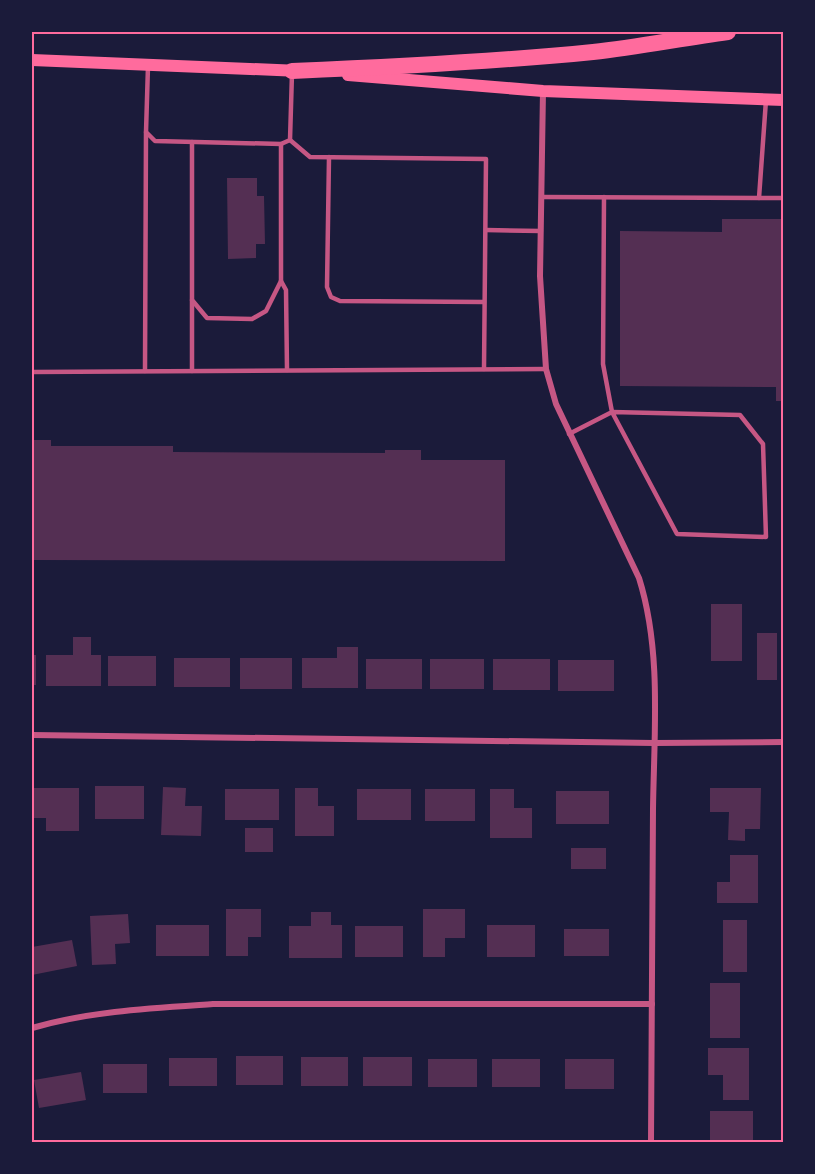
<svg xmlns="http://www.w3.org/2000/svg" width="815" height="1174" font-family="Figtree,sans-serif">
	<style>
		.building { fill: #542f53 }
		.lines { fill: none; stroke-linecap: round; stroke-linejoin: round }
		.service { stroke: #c65784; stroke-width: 4.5 }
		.minor { stroke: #c65784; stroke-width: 6 }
		.secondary { stroke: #ff6b9d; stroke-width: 12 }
		.motorway { stroke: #ff6b9d; stroke-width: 16 }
		.neatline { fill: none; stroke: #ff6b9d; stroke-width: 2 }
	</style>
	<rect width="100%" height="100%" fill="#1b1b3a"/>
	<g class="building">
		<path d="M227,178H257V196H264L265,244H256V258L228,259Z"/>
		<path d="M722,219H784V401H776V387L620,386V231L722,232Z"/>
		<path d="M32,440H51V446H173V452L385,453V450H421V460H505V561L32,560Z"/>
		<rect x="711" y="604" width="31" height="57"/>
		<rect x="757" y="633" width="20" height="47"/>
		<path d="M73,637H91V655H101V686H46V655H73Z"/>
		<path d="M337,647H358V688H302V658H337Z"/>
		<rect x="32" y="655" width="4" height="30"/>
		<rect x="108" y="656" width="48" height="30"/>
		<rect x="174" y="658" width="56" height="29"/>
		<rect x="240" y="658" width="52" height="31"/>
		<rect x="366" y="659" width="56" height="30"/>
		<rect x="430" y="659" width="54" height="30"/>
		<rect x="493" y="659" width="57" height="31"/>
		<rect x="558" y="660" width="56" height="31"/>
		<rect x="95" y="786" width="49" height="33"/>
		<path d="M163,787L186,788L185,806H202L201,836L161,835Z"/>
		<path d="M32,788H79V831H46V818H32Z"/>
		<path d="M295,788H318V806H334V836H295Z"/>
		<path d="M710,788H761L760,829H745V841L728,840L729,812H710Z"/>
		<rect x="225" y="789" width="54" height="31"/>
		<rect x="357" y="789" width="54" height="31"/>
		<rect x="425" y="789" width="50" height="32"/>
		<path d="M490,789H514V808H532V838H490Z"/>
		<rect x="556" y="791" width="53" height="33"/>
		<rect x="245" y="828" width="28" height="24"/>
		<rect x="571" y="848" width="35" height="21"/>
		<path d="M730,855H758V903H717V882H730Z"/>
		<path d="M226,909H261V937H248V956H226Z"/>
		<path d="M423,909H465V938H445V957H423Z"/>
		<path d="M311,912H331V925H342V958H289V926H311Z"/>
		<path d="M128,914L130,943L115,944L116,964L92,965L90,916Z"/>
		<rect x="723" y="920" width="24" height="52"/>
		<rect x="156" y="925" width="53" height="31"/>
		<rect x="487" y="925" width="48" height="32"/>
		<rect x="355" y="926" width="48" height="31"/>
		<rect x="564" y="929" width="45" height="27"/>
		<path d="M72,940L77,966L32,975V947Z"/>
		<rect x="710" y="983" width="30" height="55"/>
		<path d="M708,1048H749V1100H723V1075H708Z"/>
		<rect x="236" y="1056" width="47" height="29"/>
		<rect x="301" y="1057" width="47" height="29"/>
		<rect x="363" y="1057" width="49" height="29"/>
		<rect x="169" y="1058" width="48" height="28"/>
		<rect x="428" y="1059" width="49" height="28"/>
		<rect x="492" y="1059" width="48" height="28"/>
		<rect x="565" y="1059" width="49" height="30"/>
		<rect x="103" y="1064" width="44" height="29"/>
		<path d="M81,1072L86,1100L39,1108L34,1080Z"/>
		<rect x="710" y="1111" width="43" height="31"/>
	</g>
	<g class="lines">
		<g class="service">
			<path d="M148,66L146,132L155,141L281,144L290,140L292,73"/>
			<path d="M290,140L310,157L486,159L484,369"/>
			<path d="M192,142V300L207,318L252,319L266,311L281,281V144"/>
			<path d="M329,157L327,287L331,297L340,301L484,302"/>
			<path d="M542,197L759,198L766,100"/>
			<path d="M759,198H784"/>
			<path d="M486,230L541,231"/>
			<path d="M281,281L286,290L287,370"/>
			<path d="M192,300V371"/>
			<path d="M145,371L146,132"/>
			<path d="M32,372L546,369"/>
			<path d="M612,412L740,415L763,444L766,537L677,534Z"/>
			<path d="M569,434L612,412L603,364L604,197"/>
		</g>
		<g class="minor">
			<path d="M543,91L540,276L546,369L556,404L639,578C662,651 654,733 653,809C653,920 652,1031 651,1142"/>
			<path d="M32,735L654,743L784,742"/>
			<path d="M32,1028C90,1011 153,1008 213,1004H652"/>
		</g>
		<g class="secondary">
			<path d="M32,60L300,71"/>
			<path d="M348,75L543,91L784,100"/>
		</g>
		<path class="motorway" d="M292,71C392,67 492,62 593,52C638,47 683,38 728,32"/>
	</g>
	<rect width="815" height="1174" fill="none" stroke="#1b1b3a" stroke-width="66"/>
	<rect x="33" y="33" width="749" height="1108" class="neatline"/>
</svg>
